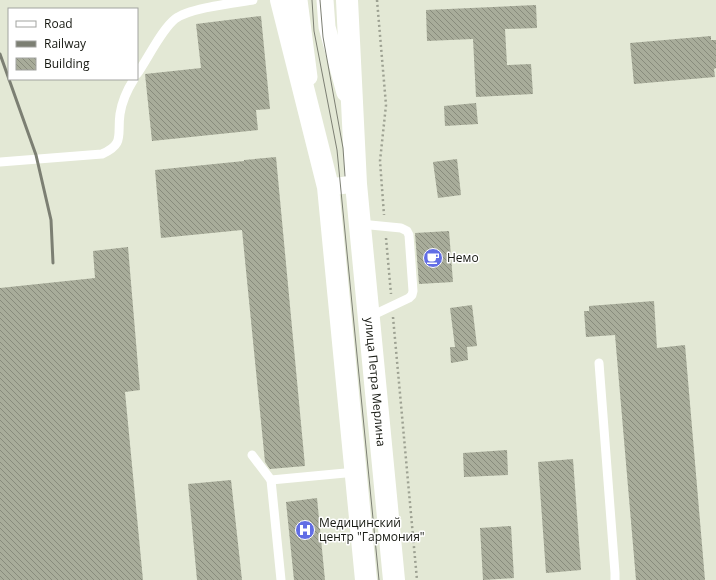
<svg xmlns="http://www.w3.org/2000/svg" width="716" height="580" font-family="'Open Sans',sans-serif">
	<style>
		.building { fill: url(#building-back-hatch) }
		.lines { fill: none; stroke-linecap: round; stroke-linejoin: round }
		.path { stroke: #9da192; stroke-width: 2.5; stroke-dasharray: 2 3; stroke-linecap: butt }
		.service { stroke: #fff; stroke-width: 9 }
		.minor { stroke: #fff; stroke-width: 17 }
		.secondary { stroke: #fff; stroke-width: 22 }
		.tram { stroke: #7c7f73; stroke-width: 1 }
		.rail { stroke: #7c7f73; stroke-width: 3 }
		.labels { text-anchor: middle; stroke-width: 3; stroke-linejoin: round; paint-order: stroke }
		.poi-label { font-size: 12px; fill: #161811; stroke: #fff; text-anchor: start }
		.street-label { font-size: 12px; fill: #161811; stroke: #fff }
	</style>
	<defs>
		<pattern id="building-back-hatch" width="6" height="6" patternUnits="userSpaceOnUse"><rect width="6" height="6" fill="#a8ac9a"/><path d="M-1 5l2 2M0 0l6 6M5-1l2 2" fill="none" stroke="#888b7c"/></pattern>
	</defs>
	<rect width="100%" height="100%" fill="#e3e8d5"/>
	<g class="building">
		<path d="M536,5L537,28L505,29L507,65L531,64L533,94L476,97L473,39L427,41L426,10Z"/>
		<path d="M261,16L270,109L256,110L258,130L152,141L145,74L201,68L196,24Z"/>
		<path d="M711,36V40H716V68L714,69L715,77L634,84L630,43Z"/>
		<path d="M476,103L478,124L445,126L444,106Z"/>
		<path d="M276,157L305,466L270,469L265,462L242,230L161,238L155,170L244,161V160Z"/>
		<path d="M457,159L461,195L438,198L433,162Z"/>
		<path d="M449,231L453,282L419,284L415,233Z"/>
		<path d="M128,247L140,390L125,392L143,580H0V288L95,278L93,251Z"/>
		<path d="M654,301L657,348L685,345L705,580H636L615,335L586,337L584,311H589V306Z"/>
		<path d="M472,305L477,346L467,347L468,360L451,363L450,347H455L450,308Z"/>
		<path d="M507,450L508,475L464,477L463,453Z"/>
		<path d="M573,459L581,570L546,573L538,462Z"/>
		<path d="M231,480L242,580H197L188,484Z"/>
		<path d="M317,498L325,580H294L286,502Z"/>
		<path d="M511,526L514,578L483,580L480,528Z"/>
	</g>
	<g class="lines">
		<g class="path">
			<path d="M377,0L386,105L380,161L384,215"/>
			<path d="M386,238L391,294"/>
			<path d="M393,317L417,580"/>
		</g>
		<g class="service">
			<path d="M137,74C147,60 162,29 175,19C189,8 234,3 253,0"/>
			<path d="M0,162L102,154C125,144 117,135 120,114C122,101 127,90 134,79"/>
			<path d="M360,224L401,228L407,231L409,235L413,291L412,295L409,298L369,317"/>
			<path d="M599,363L615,573V580"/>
			<path d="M252,455L271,480L356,472"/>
			<path d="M271,480L281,580"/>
		</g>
		<g class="minor">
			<path d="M299,0L309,77"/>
			<path d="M325,0L327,27L345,93"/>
			<path d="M328,187L356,184"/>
		</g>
		<g class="secondary">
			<path d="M281,0L328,187L366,580"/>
			<path id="s1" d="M347,0L356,184L394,580"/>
		</g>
		<g class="tram">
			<path d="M312,0L314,31L337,150L379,580"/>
			<path d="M320,0L323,37L343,148L345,176"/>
		</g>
		<path class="rail" d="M0,54L36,155L51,220L53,263"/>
	</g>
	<defs>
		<symbol id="cafe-disc" viewBox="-11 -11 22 22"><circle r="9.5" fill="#616de5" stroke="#fff"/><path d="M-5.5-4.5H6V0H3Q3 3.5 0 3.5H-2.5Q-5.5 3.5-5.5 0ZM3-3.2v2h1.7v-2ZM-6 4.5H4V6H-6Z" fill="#fff"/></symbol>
		<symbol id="hospital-disc" viewBox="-11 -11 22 22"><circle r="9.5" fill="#616de5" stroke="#fff"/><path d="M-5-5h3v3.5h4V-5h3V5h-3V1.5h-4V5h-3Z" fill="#fff"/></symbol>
	</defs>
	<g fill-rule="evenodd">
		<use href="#cafe-disc" x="422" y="247" width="22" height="22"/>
		<use href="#hospital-disc" x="294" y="519" width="22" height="22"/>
	</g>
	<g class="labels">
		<g class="poi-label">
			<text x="447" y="262">Немо</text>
			<text x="319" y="527">Медицинский<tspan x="319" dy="14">центр "Гармония"</tspan></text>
		</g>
		<g class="street-label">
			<text dy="4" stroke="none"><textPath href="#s1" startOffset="383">улица Петра Мерлина</textPath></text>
		</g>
	</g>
	<rect x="8" y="8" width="130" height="72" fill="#ffffff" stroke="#a2a3a0"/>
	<rect x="16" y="21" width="20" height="6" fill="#ffffff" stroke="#a2a3a0"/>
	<text x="44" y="28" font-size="12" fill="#161811">Road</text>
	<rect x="16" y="41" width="20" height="6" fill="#7c7f73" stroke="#a2a3a0"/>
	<text x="44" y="48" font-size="12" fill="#161811">Railway</text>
	<rect x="16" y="58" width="20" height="12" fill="url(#building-back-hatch)" stroke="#a2a3a0"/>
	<text x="44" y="68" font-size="12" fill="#161811">Building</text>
</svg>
